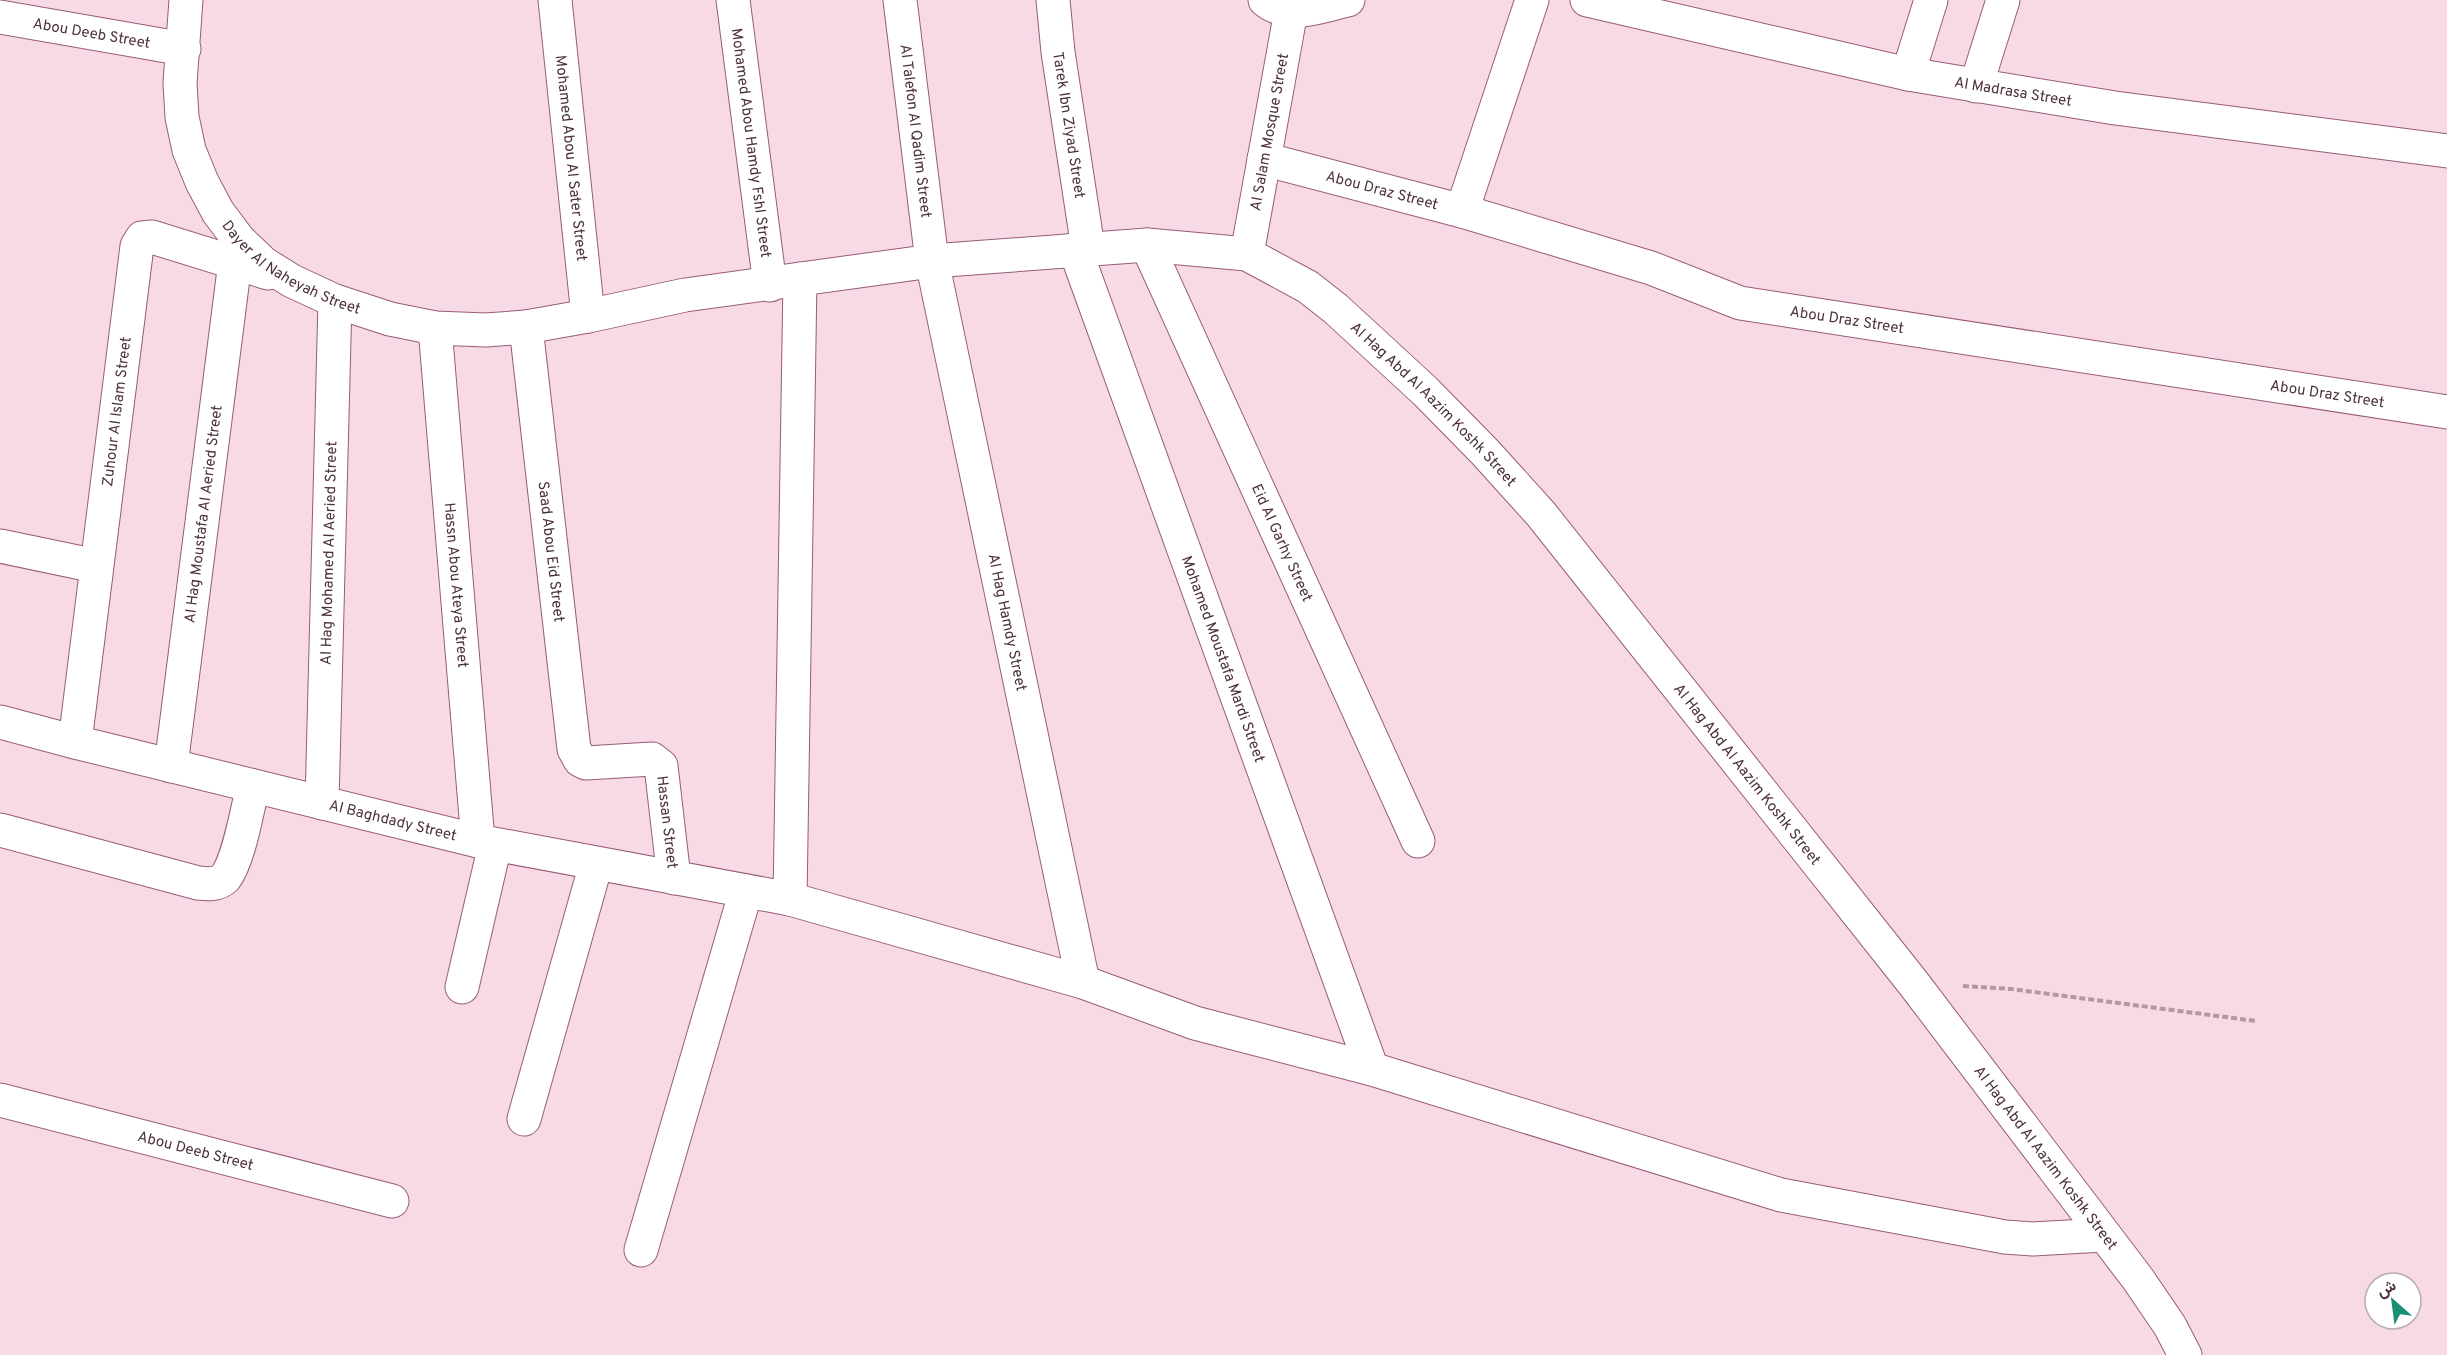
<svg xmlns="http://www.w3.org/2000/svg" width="2447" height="1355" font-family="Overpass,Vazirmatn,sans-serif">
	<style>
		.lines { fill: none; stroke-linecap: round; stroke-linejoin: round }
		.street-casing { stroke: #995b77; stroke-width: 35 }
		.path { stroke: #b397a3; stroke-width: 4; stroke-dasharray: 6 3; stroke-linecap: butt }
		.street { stroke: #fff; stroke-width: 33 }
		.labels { text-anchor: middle; stroke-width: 6; stroke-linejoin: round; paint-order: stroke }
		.street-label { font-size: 15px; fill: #4d313d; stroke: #fff }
	</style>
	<rect width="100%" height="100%" fill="#f7dae6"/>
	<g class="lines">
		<defs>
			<g id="street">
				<path id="s1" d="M186,0L180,83L182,117L189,150L202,182L218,212L239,240L263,263L292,281L335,301L390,319L435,328L486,330L526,327L588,316L685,295L932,261L1147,245L1247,254L1308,287L1336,309L1425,391L1484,451L1541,514L1914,984L2138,1279L2170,1326L2185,1355"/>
				<path id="s2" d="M555,0L588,316"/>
				<path id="s3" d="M733,0L770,285"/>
				<path id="s4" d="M900,0L932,261L1083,982"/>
				<path id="s5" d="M1053,0L1058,52L1088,248"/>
				<path d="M1265,0C1289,20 1321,6 1348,0"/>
				<path id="s6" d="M1587,0L1908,74L2115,108L2447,151"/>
				<path id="s7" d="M0,17L184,49"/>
				<path d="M1908,74L1931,0"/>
				<path d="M1976,86L2003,0"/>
				<path id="s8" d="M1264,159L1462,211L1651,268L1740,303L2447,412"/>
				<path d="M1462,211L1532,0"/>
				<path id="s9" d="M1147,245L1418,841"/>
				<path id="s10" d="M1075,249L1372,1069"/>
				<path id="s11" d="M1247,254L1291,11"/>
				<path id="s12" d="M526,327L574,749L580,760L586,763L652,759L661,766L674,878"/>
				<path id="s13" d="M435,328L478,841"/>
				<path d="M0,546L96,566"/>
				<path id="s14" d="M0,722L75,742L478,841L790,899L1083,982L1195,1023L1372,1069L1781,1195L2005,1237L2033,1239L2103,1235"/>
				<path id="s15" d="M75,742L137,246L142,238L152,237L268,273"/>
				<path id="s16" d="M171,766L235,262"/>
				<path id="s17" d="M322,803L335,301"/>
				<path d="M0,830L198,883C207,884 218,885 225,878C239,860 247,810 253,786"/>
				<path d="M790,899L800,279"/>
				<path d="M462,987L495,845"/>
				<path id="s18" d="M0,1100L392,1201"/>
				<path d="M524,1119L596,864"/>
				<path d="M641,1250L746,891"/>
			</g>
		</defs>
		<use href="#street" class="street-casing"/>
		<path class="path" d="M1963,986L2011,989L2256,1021"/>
		<use href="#street" class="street"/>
	</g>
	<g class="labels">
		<g class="street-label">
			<text dy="5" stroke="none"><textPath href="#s7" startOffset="93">Abou Deeb Street</textPath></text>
			<text dy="5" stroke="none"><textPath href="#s6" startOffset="436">Al Madrasa Street</textPath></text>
			<text dy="5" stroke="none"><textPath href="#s5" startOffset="126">Tarek Ibn Ziyad Street</textPath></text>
			<text dy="5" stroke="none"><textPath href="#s4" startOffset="132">Al Talefon Al Qadim Street</textPath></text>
			<text dy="5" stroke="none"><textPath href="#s11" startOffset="124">Al Salam Mosque Street</textPath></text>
			<text dy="5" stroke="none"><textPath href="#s3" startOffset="144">Mohamed Abou Hamdy Fshl Street</textPath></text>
			<text dy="5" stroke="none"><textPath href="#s2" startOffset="159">Mohamed Abou Al Sater Street</textPath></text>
			<text dy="5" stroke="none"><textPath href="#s8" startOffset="122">Abou Draz Street</textPath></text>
			<text dy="5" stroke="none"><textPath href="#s1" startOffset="314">Dayer Al Naheyah Street</textPath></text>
			<text dy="5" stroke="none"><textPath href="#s8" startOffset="606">Abou Draz Street</textPath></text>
			<text dy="5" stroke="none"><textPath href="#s8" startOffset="1092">Abou Draz Street</textPath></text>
			<text dy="5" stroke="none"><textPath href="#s1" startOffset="1533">Al Hag Abd Al Aazim Koshk Street</textPath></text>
			<text dy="5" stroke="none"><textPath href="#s15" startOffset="333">Zuhour Al Islam Street</textPath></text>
			<text dy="5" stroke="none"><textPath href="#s16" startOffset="254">Al Hag Moustafa Al Aeried Street</textPath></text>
			<text dy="5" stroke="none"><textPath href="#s9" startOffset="327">Eid Al Garhy Street</textPath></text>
			<text dy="5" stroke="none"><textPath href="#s12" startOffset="226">Saad Abou Eid Street</textPath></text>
			<text dy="5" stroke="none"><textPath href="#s17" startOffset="250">Al Hag Mohamed Al Aeried Street</textPath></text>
			<text dy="5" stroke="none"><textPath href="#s13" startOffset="258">Hassn Abou Ateya Street</textPath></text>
			<text dy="5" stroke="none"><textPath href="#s4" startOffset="632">Al Hag Hamdy Street</textPath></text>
			<text dy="5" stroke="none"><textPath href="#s10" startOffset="436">Mohamed Moustafa Mardi Street</textPath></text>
			<text dy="5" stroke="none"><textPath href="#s1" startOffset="2019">Al Hag Abd Al Aazim Koshk Street</textPath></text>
			<text dy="5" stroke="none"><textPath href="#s14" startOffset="405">Al Baghdady Street</textPath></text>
			<text dy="5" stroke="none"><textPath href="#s12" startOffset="578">Hassan Street</textPath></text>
			<text dy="5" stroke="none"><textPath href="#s18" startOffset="202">Abou Deeb Street</textPath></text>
			<text dy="5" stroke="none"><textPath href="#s1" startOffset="2505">Al Hag Abd Al Aazim Koshk Street</textPath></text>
		</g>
	</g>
	<g transform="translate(2393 1301) rotate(332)"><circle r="28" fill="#ffffff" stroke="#b8adb1" stroke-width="1.5"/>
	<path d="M0-4.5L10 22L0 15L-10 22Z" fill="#199074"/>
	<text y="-9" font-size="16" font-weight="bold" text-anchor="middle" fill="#4d313d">ش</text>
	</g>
</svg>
